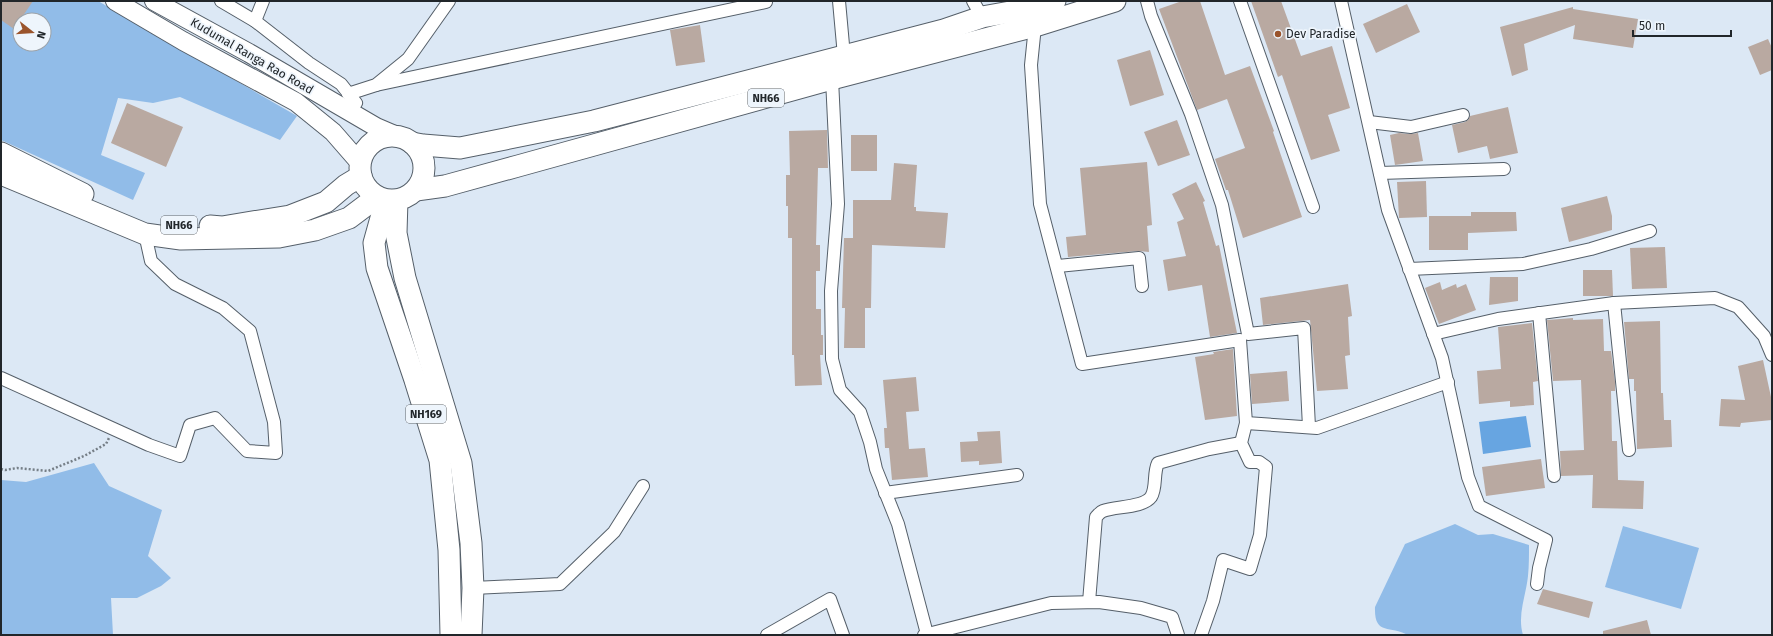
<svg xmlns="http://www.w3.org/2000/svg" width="1773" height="636" font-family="'Fira Sans',sans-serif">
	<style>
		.green { fill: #91bce8; fill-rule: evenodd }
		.water { fill: #67a5e1 }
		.building { fill: #b9a9a1 }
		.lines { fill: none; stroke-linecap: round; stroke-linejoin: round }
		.street-casing { stroke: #555f69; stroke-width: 14 }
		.primary-casing { stroke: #555f69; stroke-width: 20 }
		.highway-casing { stroke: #555f69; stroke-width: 23 }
		.path { stroke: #767f87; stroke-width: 2.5; stroke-dasharray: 2 2; stroke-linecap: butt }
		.street { stroke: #fff; stroke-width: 12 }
		.primary { stroke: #fff; stroke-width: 18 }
		.highway { stroke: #fff; stroke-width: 21 }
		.poi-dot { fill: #9a542c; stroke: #eef5fc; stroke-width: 1.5 }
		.labels { text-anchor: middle; stroke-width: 3.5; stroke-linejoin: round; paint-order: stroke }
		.shield { fill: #eef5fc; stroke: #5e6469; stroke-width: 1 }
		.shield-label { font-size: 11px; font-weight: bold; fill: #21262a }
		.poi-label { font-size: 12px; fill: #21262a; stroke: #eef5fc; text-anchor: start }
		.street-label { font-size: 12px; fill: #21262a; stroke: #eef5fc }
	</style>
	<rect width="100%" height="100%" fill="#dce8f5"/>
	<g class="green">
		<path d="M1,1H98L297,116L280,140L180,97L153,103L118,98L101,155L145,173L133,200L1,140ZM20,20H44V44H20Z"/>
		<path d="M94,463L109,486L162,510L148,556L171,578L161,586L137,598H111L113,635H1V480L26,482Z"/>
		<path d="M1455,524L1478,535L1493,534L1529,545C1529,555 1529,566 1528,576C1526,596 1517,615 1523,635H1408C1390,625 1374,636 1375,607L1405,544Z"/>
		<path d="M1623,526L1699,548L1681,609L1605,587Z"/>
	</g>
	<path class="water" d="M1526,416L1531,447L1483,454L1479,422Z"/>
	<g class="building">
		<path d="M1,1H33L14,29L1,20Z"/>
		<path d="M1182,1H1200L1225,75L1250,66L1274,131L1273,132L1302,217L1243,238L1228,190H1226L1215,159L1245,148L1227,99L1197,110L1159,9Z"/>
		<path d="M1251,1H1281L1301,56L1332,46L1350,108L1328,115L1340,151L1311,160L1282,75L1278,77Z"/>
		<path d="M1407,4L1420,32L1376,53L1363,24Z"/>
		<path d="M1573,7V9L1638,19L1633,48L1573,39L1575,25L1524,44L1528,70L1512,76L1500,27Z"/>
		<path d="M700,25L705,62L676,66L670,30Z"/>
		<path d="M1768,39L1772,48V70L1760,75L1748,47Z"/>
		<path d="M1150,50L1164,95L1130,106L1117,60Z"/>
		<path d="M127,103L183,127L166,167L111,143Z"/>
		<path d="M1508,107L1518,153L1490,159L1487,146L1458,153L1452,125L1465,122L1468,120L1470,116Z"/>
		<path d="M1177,120L1190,155L1158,166L1144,132Z"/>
		<path d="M827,130L828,168H818L817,206L816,245H820V271H816V309H821V335H823V355H820L822,385L795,386L794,355H792V238H788V206H786V175H790L789,131Z"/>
		<path d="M1399,133L1410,134L1418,133L1423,161L1395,165L1390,135Z"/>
		<rect x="851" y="135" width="26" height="36"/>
		<path d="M1147,162L1152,225L1147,226L1149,252L1138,251L1068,257L1066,237L1086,235L1080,168Z"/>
		<path d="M894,163L917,165L914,207H916V211L948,213L945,248L872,245L871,308H865V348H844L845,308H842L844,238H853V200H891Z"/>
		<path d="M1426,181L1427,217L1399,218L1397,182Z"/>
		<path d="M1196,182L1205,201L1203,202L1216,246L1219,245L1237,333L1210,337L1202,285L1168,291L1163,260L1186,256L1177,222L1184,219L1172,194Z"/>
		<path d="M1607,196L1612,216V230L1569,242L1561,208Z"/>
		<path d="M1471,212H1516L1517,231L1468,233V250H1429V216H1471Z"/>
		<path d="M1665,247L1667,288L1632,289L1630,248Z"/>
		<path d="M1583,270H1612L1613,296H1583Z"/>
		<path d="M1490,277H1518V301L1489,305Z"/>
		<path d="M1440,282L1442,290L1456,284L1457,288L1466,284L1476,310L1439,324L1425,288Z"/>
		<path d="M1348,284L1352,316L1348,317L1350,355L1345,356L1348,389L1317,391L1310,320L1263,325L1260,298Z"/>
		<path d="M1573,318V320L1603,319L1604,351H1611L1615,382V391H1611L1612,441H1617L1618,480L1644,481L1643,509L1592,508L1593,475L1561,476L1560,451L1584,450L1581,380L1553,381L1547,320Z"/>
		<path d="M1660,321L1661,393H1663L1664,420H1671L1672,447L1637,449L1636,391H1634V379H1629L1624,322Z"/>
		<path d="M1532,323L1538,381L1533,382L1534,405L1510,407V401L1479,404L1477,371L1501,369L1498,327Z"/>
		<path d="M1233,349L1237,416L1205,420L1195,357L1214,354L1213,352Z"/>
		<path d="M1763,360L1771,397L1772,420L1741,423L1740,427L1719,426L1721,399L1745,400L1738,366Z"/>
		<path d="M1287,371L1289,401L1252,404L1250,374Z"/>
		<path d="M916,377L919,411L906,412L909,449L925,448L928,477L892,480L889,448H885L884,428H887L883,380Z"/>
		<path d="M1000,431L1002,463L979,465V461L961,462L960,442L978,441L977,432Z"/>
		<path d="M1541,459L1545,488L1486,496L1482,467Z"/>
		<path d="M1543,589L1593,602L1589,618L1537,604Z"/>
		<path d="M1647,620L1651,635H1603V631Z"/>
	</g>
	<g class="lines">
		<defs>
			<g id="street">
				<path d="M221,1L255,21L309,63L341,84L356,103L349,112"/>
				<path d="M839,1L844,56"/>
				<path d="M973,1L982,17"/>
				<path d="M1147,1L1151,16L1191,114L1222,205L1248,334L1304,328L1309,427"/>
				<path d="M1240,1L1313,207"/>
				<path d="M1341,1L1388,210L1442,358L1468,477L1479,506L1546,540L1539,568L1537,584"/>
				<path d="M255,21L263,1"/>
				<path d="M1035,26L1031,65L1040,204L1082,364L1240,340L1246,423L1241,443L1250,462H1259L1266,467L1260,535L1250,569L1223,560L1213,601L1201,635"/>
				<path d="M832,79L838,204L831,291L832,359L840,390L860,412L870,442L876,469L898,524L927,634"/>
				<path d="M376,85L766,2"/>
				<path d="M348,94L376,85L408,59L449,1"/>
				<path d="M1369,122L1411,127L1463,115"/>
				<path d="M1380,173L1504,169"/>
				<path d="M1058,266L1139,258L1142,286"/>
				<path d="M1409,269L1523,264L1591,249L1650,231"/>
				<path d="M1614,303L1629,450"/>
				<path d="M1539,313L1554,476"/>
				<path d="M1433,334L1498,319L1614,303L1715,298L1738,307L1764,336L1772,355"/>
				<path d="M1,378L149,445L180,456L190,425L215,418L247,451L276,453L274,422L250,331L223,308L175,284L151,261L145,234"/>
				<path d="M1246,423L1317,428L1448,382"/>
				<path d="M885,493L1017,475"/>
				<path d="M473,588L560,584L614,532L643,486"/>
				<path d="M1089,602L1096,517C1098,515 1100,512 1103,511C1115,506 1143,508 1151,497C1157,488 1153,473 1158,463L1209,449L1241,443"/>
				<path d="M767,635L830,599L843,635"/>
				<path d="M924,635L1051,603L1099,602L1141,608L1172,617L1178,635"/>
			</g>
			<g id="primary">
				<path d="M115,1L183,41L296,102L333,132L360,163"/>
				<path d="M154,1L249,53L376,127L397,136"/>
			</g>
			<g id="highway">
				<circle cx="392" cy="168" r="32"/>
				<path d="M412,143L423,145L460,148L594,121L944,30L982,17L1033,8L1055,1"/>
				<path d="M1,153L83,194"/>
				<path d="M1,174L145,234L181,239L279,237L315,230L349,218L377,197"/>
				<path d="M416,190L445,186L518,166L832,79L1035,26L1115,1"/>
				<path d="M386,200L374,243L377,268L415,380L440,460L449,550L451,635"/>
				<path d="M397,200L396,233L405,278L461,463L471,543L473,588L471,635"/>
				<path d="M210,226L222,227L290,216L326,202L346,185L361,176"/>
			</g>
		</defs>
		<use href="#street" class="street-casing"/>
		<use href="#primary" class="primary-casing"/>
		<use href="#highway" class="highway-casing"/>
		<path class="path" d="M1,469L5,470L17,468L48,471L84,456L106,444L109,438"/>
		<use href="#street" class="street"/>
		<use href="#primary" class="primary"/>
		<use href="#highway" class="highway"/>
	</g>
	<circle class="poi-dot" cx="1278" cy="34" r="4"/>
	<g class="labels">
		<g class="shield">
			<rect x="748" y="89" width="36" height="18" rx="3"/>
			<rect x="161" y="216" width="36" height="18" rx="3"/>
			<rect x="406" y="405" width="40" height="18" rx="3"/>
		</g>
		<g class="shield-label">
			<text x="766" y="102">NH66</text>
			<text x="179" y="229">NH66</text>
			<text x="426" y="418">NH169</text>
		</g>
		<g class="poi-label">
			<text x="1286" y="38">Dev Paradise</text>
		</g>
		<g class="street-label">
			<text transform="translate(252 56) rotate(30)" y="4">Kudumal Ranga Rao Road</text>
		</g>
	</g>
	<rect width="1773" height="636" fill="none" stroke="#21262a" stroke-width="4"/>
	<g transform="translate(32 32) rotate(107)"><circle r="19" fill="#eef5fc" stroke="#9ca2a8"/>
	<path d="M0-3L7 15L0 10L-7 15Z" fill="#9a542c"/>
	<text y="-6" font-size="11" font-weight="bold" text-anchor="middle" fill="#21262a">N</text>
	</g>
	<path d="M1633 30v6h98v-6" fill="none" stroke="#21262a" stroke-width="2"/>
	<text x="1639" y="30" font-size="12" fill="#21262a" stroke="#eef5fc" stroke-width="3" paint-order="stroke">50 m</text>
</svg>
